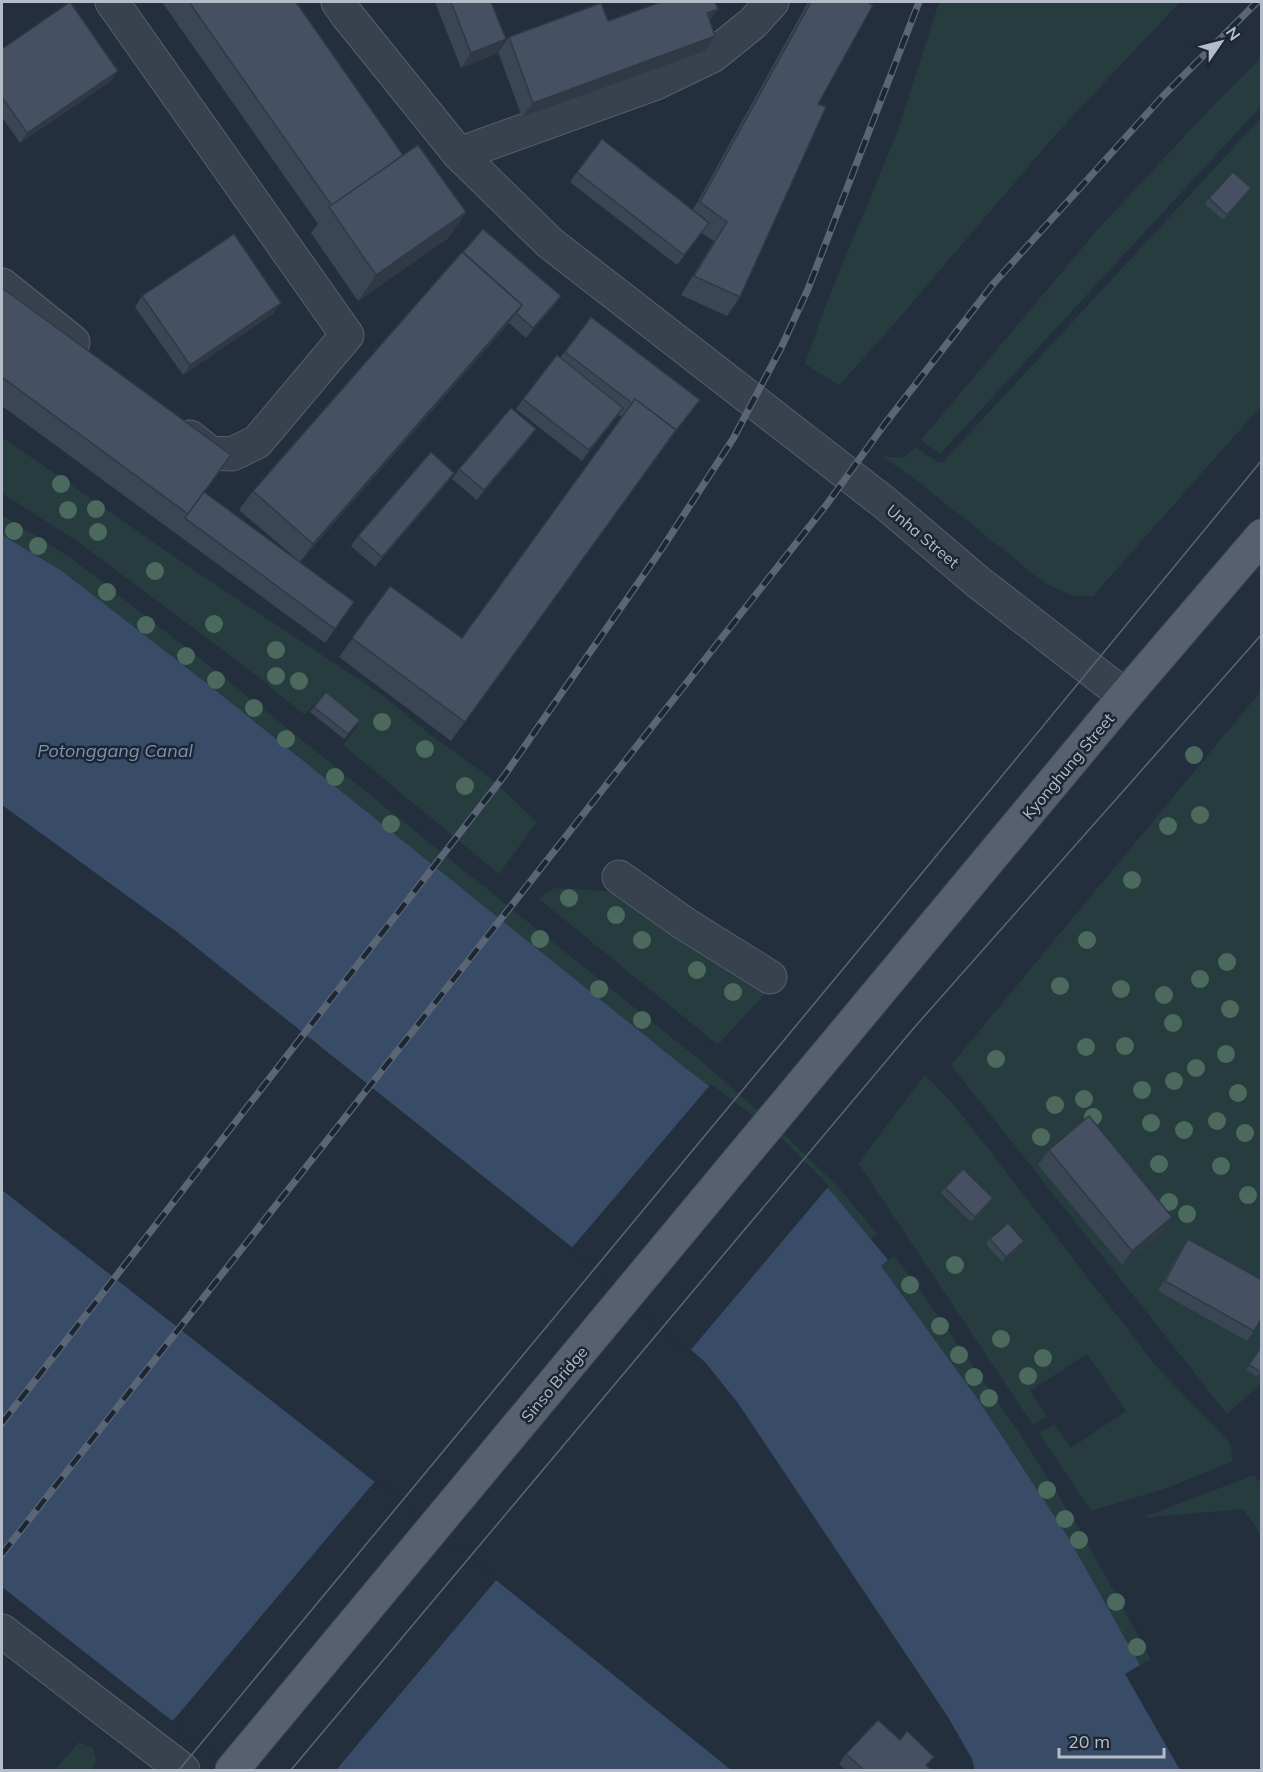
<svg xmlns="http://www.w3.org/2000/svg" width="1263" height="1772" font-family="Mulish,sans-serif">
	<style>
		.green { fill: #263c3f }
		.water { fill: #394c67 }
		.pier { fill: #242f3e }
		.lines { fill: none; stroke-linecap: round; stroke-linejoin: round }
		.minor-casing { stroke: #565f6c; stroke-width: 35 }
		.major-casing { stroke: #414a57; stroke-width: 35 }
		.minor { stroke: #38414e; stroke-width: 33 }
		.major { stroke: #56606e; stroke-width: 33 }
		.tram { stroke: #5a6575; stroke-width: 1.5 }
		.rail-casing { stroke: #5a6575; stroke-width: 7 }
		.rail { stroke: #1d2633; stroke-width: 4.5; stroke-dasharray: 14; stroke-linecap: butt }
		.tree { fill: #4b6a5d }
		.wall { fill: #3b4654 }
		.shaded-wall { fill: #303945 }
		.building { fill: #455162; stroke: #303945; stroke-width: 1.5 }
		.labels { text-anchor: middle; stroke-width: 5; stroke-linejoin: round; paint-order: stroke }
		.street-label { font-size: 16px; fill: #b4bcc9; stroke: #1d2633 }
		.water-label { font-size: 18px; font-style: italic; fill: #7c92b1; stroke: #1d2633 }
	</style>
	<rect width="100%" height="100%" fill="#242f3e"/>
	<g class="green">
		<path d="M939,2H1180L1057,133L888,331L839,385L805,364L826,304L897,133Z"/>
		<path d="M1261,58V106L940,454L921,440L1099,228L1208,111Z"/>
		<path d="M1261,118V406L1093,596H1074L1046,584L911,476L881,456L904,458L915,447L939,463L943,462Z"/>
		<path d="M2,437L192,569L384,696L428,733L488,776L537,822L499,874L343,745L359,724L323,695L305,715L243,665L78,542L2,493Z"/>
		<path d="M2,515L71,558L226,679L707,1066L785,1135L840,1189L877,1234L871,1239L836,1197L779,1139L688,1070L214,689L62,571L2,535Z"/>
		<path d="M1261,691L1262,1383L1227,1414L951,1065Z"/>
		<path d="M555,888L625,892L769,989L718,1045L538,898Z"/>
		<path d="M925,1075L955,1106L1156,1366L1230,1443L1233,1461L1170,1487L1091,1511L1039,1433L1054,1424L1071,1448L1126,1411L1087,1354L1030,1391L1047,1416L1033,1425L858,1163Z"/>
		<path d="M894,1256L918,1287L1022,1437L1080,1530L1151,1659L1140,1665L1068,1537L977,1398L881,1266Z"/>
		<path d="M1254,1475L1261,1484V1535L1243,1509L1141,1518Z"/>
		<path d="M79,1742L93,1748L96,1760L92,1770H55Z"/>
	</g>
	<g class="water">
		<path d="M2,535L62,571L214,689L688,1070L779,1139L836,1197L888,1260L881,1266L977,1398L1068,1537L1140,1665L1125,1674L1180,1770H975L972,1759L948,1717L738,1403L705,1362L568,1244L177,932L2,805Z"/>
		<path d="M2,1190L351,1463L731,1770H240L162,1713L2,1587Z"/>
	</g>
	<g class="pier">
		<path d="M711,1084L781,1137L829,1186L689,1352L570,1250Z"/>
		<path d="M376,1480L498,1578L336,1770H235L171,1723Z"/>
	</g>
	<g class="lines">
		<defs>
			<g id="minor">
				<path d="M112,2L347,335L257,442L232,454L210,453L190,437"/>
				<path d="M338,2L347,15L459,154L550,243L885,503L978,582L1125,696"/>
				<path d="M459,154L656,83L712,56L753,23L772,2"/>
				<path d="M2,285L73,342"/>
				<path d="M619,877L685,924L770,977"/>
				<path d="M2,1631L183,1770"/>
			</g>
			<path id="major" d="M232,1770L1125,696L1262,536"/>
		</defs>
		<use href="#minor" class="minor-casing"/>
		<use href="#major" class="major-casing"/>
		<use href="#minor" class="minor"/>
		<use href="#major" class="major"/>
		<g class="tram">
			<path d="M179,1770L843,969L1262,460"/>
			<path d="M291,1770L913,1029L1262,634"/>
		</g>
		<defs>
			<g id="rail">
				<path d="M2,1423L504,776L663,547L733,439L781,348L808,289L919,2"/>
				<path d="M2,1554L827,504L884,425L994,283L1163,96L1257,2"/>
			</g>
		</defs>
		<use href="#rail" class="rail-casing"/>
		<use href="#rail" class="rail"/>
	</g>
	<g class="tree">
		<circle cx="61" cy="484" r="9"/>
		<circle cx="96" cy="509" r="9"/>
		<circle cx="68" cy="510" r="9"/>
		<circle cx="14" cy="531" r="9"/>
		<circle cx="98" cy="532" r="9"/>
		<circle cx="38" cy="546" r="9"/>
		<circle cx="155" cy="571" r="9"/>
		<circle cx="107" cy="592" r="9"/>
		<circle cx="214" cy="624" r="9"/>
		<circle cx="146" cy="625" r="9"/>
		<circle cx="276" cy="650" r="9"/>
		<circle cx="186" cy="656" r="9"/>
		<circle cx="276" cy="676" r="9"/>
		<circle cx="216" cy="680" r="9"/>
		<circle cx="299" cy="681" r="9"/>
		<circle cx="254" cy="708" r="9"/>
		<circle cx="382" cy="722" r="9"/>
		<circle cx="286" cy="739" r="9"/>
		<circle cx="425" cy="749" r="9"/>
		<circle cx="1194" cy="755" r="9"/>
		<circle cx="335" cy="777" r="9"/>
		<circle cx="465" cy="786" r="9"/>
		<circle cx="1200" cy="815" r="9"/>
		<circle cx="391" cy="824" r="9"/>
		<circle cx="1168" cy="826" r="9"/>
		<circle cx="1132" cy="880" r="9"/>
		<circle cx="569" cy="898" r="9"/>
		<circle cx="616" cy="915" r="9"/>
		<circle cx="540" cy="939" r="9"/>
		<circle cx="642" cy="940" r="9"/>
		<circle cx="1087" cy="940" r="9"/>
		<circle cx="1227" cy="962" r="9"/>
		<circle cx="697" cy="970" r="9"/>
		<circle cx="1200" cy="979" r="9"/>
		<circle cx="1060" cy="986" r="9"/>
		<circle cx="599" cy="989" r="9"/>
		<circle cx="1121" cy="989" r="9"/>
		<circle cx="733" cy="992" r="9"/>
		<circle cx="1164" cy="995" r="9"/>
		<circle cx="1230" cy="1009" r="9"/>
		<circle cx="642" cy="1020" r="9"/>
		<circle cx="1173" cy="1023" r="9"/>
		<circle cx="1125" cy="1046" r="9"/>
		<circle cx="1086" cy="1047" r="9"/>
		<circle cx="1226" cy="1054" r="9"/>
		<circle cx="996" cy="1059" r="9"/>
		<circle cx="1196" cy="1068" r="9"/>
		<circle cx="1174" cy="1081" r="9"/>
		<circle cx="1142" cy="1090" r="9"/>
		<circle cx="1238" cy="1093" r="9"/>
		<circle cx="1084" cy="1099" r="9"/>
		<circle cx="1055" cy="1105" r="9"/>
		<circle cx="1093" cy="1117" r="9"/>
		<circle cx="1217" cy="1121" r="9"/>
		<circle cx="1151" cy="1123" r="9"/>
		<circle cx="1184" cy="1130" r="9"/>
		<circle cx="1245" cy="1133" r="9"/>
		<circle cx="1041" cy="1137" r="9"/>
		<circle cx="1159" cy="1164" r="9"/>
		<circle cx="1221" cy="1166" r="9"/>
		<circle cx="1248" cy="1195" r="9"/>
		<circle cx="1169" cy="1202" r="9"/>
		<circle cx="1187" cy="1214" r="9"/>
		<circle cx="955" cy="1265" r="9"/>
		<circle cx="910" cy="1285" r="9"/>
		<circle cx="940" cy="1326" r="9"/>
		<circle cx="1001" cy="1339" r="9"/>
		<circle cx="959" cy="1355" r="9"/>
		<circle cx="1043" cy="1358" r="9"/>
		<circle cx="1028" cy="1376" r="9"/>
		<circle cx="974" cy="1377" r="9"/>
		<circle cx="989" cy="1398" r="9"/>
		<circle cx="1047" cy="1490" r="9"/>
		<circle cx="1065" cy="1519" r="9"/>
		<circle cx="1079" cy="1540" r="9"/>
		<circle cx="1116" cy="1602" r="9"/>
		<circle cx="1137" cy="1647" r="9"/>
	</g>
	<g class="wall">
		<path d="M162,2H296L403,155L466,212L448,238L358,301L311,233L318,224Z"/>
		<path d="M435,2H491L496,54L461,68Z"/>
		<path d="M808,2H867L818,104L740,297L727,316L681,295L714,241L702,233L677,265L570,182L577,172L693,210Z"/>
		<path d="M718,9L710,20L705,51L522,117L498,52L509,37L608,21Z"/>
		<path d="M2,49L111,81L20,143L2,117Z"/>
		<path d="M1251,188L1223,220L1205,204L1209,198Z"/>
		<path d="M462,252L554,306L526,338L509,323L300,562L239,510L253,491Z"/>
		<path d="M2,288L231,455L204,492L354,602L325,643L2,406Z"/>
		<path d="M142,296L274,313L183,375L135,307Z"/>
		<path d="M591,317L689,414L663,449L451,741L339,657L390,586L462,638L622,417L618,415L582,461L516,409L523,399L560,358Z"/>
		<path d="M536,429L529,439L477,500L452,479L459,469Z"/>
		<path d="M454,473L447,483L375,567L351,546L358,536Z"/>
		<path d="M326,692L356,725L344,739L310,712Z"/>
		<path d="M1049,1150L1172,1217L1162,1232L1122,1265L1038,1165Z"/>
		<path d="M945,1188L993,1198L990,1203L971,1222L941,1193Z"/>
		<path d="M990,1239L1024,1241L1021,1246L1002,1262L986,1244Z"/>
		<path d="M1188,1239L1254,1331L1247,1341L1158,1291L1181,1249Z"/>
		<path d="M1255,1355L1262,1370L1257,1377L1246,1370Z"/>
		<path d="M846,1754L927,1766L929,1770H846L839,1764Z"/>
	</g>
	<g class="shaded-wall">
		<path d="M718,9L707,24V13Z"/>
		<path d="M715,36L705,51L522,117L533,103Z"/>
		<path d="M506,39L496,54L461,68L471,53Z"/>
		<path d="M118,71L111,81L20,143L27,133Z"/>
		<path d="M1251,188L1248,193L1223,220L1227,215Z"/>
		<path d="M466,212L448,238L358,301L376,275Z"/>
		<path d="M561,296L554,306L526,338L533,328Z"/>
		<path d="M281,303L274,313L183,375L190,365Z"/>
		<path d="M522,305L508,324L300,562L313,544Z"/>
		<path d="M700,400L663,449L451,741L676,430Z"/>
		<path d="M623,408L616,418L582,461L589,450Z"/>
		<path d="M536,429L529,439L477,500L484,490Z"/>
		<path d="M454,473L447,483L375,567L382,557Z"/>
		<path d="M993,1198L990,1203L971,1222L975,1217Z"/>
		<path d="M1172,1217L1162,1232L1122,1265L1132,1251Z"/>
		<path d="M1024,1241L1021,1246L1002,1262L1006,1257Z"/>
	</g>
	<g class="building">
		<path d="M70,2L118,71L27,133L2,97V49Z"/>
		<path d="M189,2H296L403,155L332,206Z"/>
		<path d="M451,2H491L506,39L471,53Z"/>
		<path d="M661,2H715L718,9L707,13L715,36L533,103L509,37L601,3L608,21Z"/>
		<path d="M811,2H867L873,5L818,104L826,107L740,297L694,276L727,222L700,202Z"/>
		<path d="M602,139L709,223L684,255L577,172Z"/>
		<path d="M418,145L466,212L376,275L329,207Z"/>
		<path d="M1233,172L1251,188L1227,215L1209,198Z"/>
		<path d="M483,229L561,296L533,328L516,313L522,305L463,252Z"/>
		<path d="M234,234L281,303L190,365L142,296Z"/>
		<path d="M462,252L522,305L313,544L253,491Z"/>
		<path d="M2,288L231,455L188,514L2,377Z"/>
		<path d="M591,317L700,400L673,434L676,430L635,399L632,403L565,352Z"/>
		<path d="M557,355L623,408L589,450L523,399Z"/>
		<path d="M635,399L676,430L465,722L352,638L390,586L462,638Z"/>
		<path d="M511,408L536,429L484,490L459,469Z"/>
		<path d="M431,452L454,473L382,557L358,536Z"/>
		<path d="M204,492L354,602L335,629L185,518Z"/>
		<path d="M326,692L360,720L348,734L314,707Z"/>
		<path d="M1089,1116L1172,1217L1132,1251L1049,1150Z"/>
		<path d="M963,1169L993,1198L975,1217L945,1188Z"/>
		<path d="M1008,1223L1024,1241L1006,1257L990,1239Z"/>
		<path d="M1188,1239L1262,1280V1318L1254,1331L1165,1281Z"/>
		<path d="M1259,1350L1262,1351L1261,1372L1249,1365Z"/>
		<path d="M878,1720L900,1740L907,1731L934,1757L926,1765L930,1769L928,1770H864L846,1754Z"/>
	</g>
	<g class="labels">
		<g class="street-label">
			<text transform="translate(923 536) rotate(40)" y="6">Unha Street</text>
			<text transform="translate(1068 766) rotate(-50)" y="6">Kyonghung Street</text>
			<text transform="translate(554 1384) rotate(-50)" y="6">Sinso Bridge</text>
		</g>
		<g class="water-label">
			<text x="115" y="757">Potonggang Canal</text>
		</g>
	</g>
	<rect width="1263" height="1772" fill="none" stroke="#b4bcc9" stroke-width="6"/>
	<g transform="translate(1221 42) rotate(55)" stroke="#1d2633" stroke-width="4.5" paint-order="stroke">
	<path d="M0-4.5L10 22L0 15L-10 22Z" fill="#b4bcc9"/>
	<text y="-9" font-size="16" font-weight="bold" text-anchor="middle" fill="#b4bcc9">N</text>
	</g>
	<path d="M1059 1748v9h105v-9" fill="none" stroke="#b4bcc9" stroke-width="3"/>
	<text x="1068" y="1748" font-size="18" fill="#b4bcc9" stroke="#1d2633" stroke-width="4.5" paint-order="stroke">20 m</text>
</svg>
